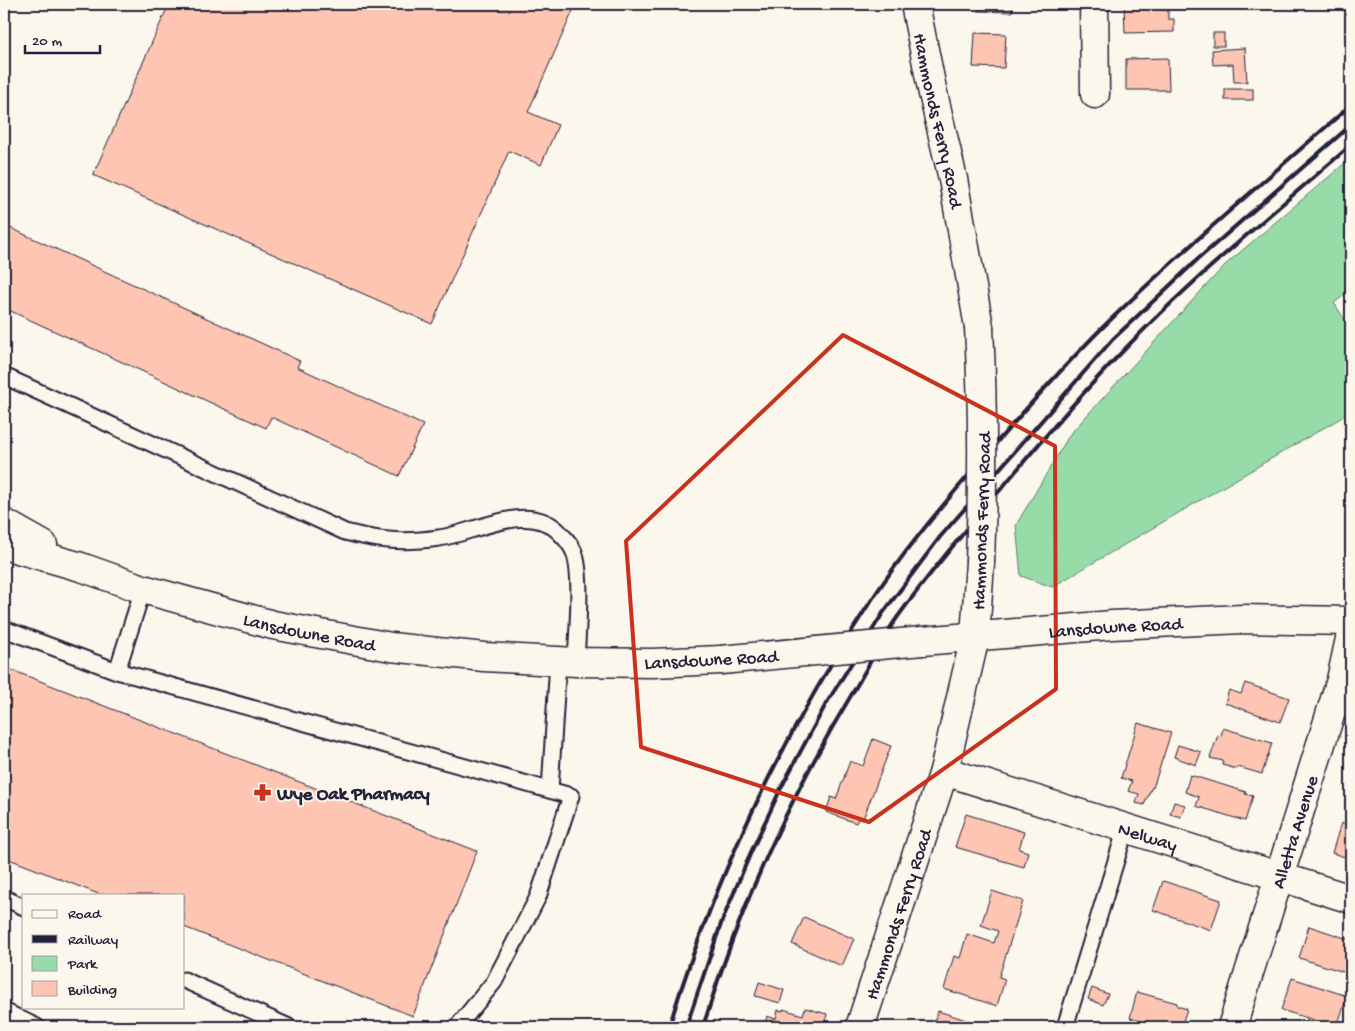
<svg xmlns="http://www.w3.org/2000/svg" width="1355" height="1031" font-family="'Gochi Hand',sans-serif">
	<style>
		.green { fill: #97dba8; stroke: #5c7e72 }
		.building { fill: #fdc5b2; stroke: #22223b }
		.lines { fill: none; stroke-linecap: round; stroke-linejoin: round }
		.lane-casing { stroke: #22223b; stroke-width: 19 }
		.street-casing { stroke: #22223b; stroke-width: 31 }
		.secondary-casing { stroke: #22223b; stroke-width: 31 }
		.lane { stroke: #fbf7ec; stroke-width: 15 }
		.street { stroke: #fbf7ec; stroke-width: 28 }
		.secondary { stroke: #fbf7ec; stroke-width: 28 }
		.rail { stroke: #22223b; stroke-width: 4 }
		.secondary-bridge-casing { stroke: #22223b; stroke-width: 31; stroke-linecap: butt }
		.secondary-bridge { stroke: #fbf7ec; stroke-width: 28 }
		.marked { fill: none; stroke: #c8321e; stroke-width: 4; stroke-linejoin: round }
		.labels { text-anchor: middle; stroke-width: 4; stroke-linejoin: round; paint-order: stroke }
		.street-label { font-size: 19px; fill: #22223b; stroke: #fbf7ec }
		.poi-label { font-size: 19px; font-weight: bold; fill: #22223b; stroke: #fbf7ec; text-anchor: start }
	</style>
	<rect width="100%" height="100%" fill="#fbf7ec"/>
	<filter id="ink" filterUnits="userSpaceOnUse"><feTurbulence type="fractalNoise" baseFrequency=".02" numOctaves="2"/><feDisplacementMap in="SourceGraphic" scale="10" xChannelSelector="R" yChannelSelector="G"/><feConvolveMatrix kernelMatrix="1 2 1 2 8 2 1 2 1" color-interpolation-filters="sRGB"/></filter>
	<g filter="url(#ink)">
		<path class="green" d="M1351,158V290L1334,303L1351,329V412L1052,587L1021,576L1016,525L1070,434L1225,265Z"/>
		<g class="building">
			<path d="M169,4H576L528,112L558,125L541,165L509,151L432,324L93,175Z"/>
			<path d="M979,4H1013L1012,12L978,11Z"/>
			<path d="M1124,4H1168V19H1174V32L1125,33Z"/>
			<path d="M975,33L1006,34L1004,68L973,67Z"/>
			<rect x="1213" y="33" width="11" height="13"/>
			<path d="M1245,48L1247,82H1234L1233,64L1213,65L1212,50Z"/>
			<path d="M1168,58L1169,90H1126V59Z"/>
			<rect x="1225" y="89" width="28" height="11"/>
			<path d="M4,225L300,361L297,367L423,425L399,476L271,417L266,428L4,308Z"/>
			<path d="M4,667L477,851L413,1016L184,927V895H101L4,857Z"/>
			<path d="M1245,683L1289,698L1280,722L1225,703L1229,690L1241,694Z"/>
			<path d="M1138,723L1171,733L1153,788L1152,787L1144,805L1136,803L1139,794L1128,791L1132,781L1121,778Z"/>
			<path d="M1223,728L1272,743L1262,774L1238,767L1237,769L1222,765L1223,761L1210,758L1218,735L1221,736Z"/>
			<path d="M873,739L891,746L863,819H858L856,823L826,812L831,797L836,799L850,761L863,766Z"/>
			<path d="M1178,745L1201,752L1196,765L1174,757Z"/>
			<path d="M1190,775L1246,792L1245,794L1253,796L1245,821L1196,806L1199,797L1185,792Z"/>
			<path d="M1174,802L1185,805L1181,817L1170,814Z"/>
			<path d="M966,814L1024,832L1019,849L1028,852L1024,867L955,847Z"/>
			<path d="M1341,823L1351,826V859L1332,853Z"/>
			<path d="M1163,881L1221,900L1211,930L1153,910Z"/>
			<path d="M992,891L1023,901L999,977L1005,979L997,1006L944,989L954,956L960,958L967,934L994,943L998,931L981,925Z"/>
			<path d="M804,917L854,939L842,966L792,944Z"/>
			<path d="M1309,926L1351,940V959L1347,973L1299,958Z"/>
			<path d="M1292,978L1347,996L1337,1027L1281,1010Z"/>
			<path d="M759,982L784,990L780,1003L755,996Z"/>
			<path d="M1092,988L1108,994L1103,1005L1088,999Z"/>
			<path d="M1137,992L1177,1003V1006L1187,1009L1181,1027H1163L1130,1018Z"/>
			<path d="M805,1008L827,1014L824,1027H764L767,1016L776,1019L778,1010L783,1011V1009L803,1015Z"/>
			<path d="M938,1011L966,1020L964,1027H932Z"/>
		</g>
		<g class="lines">
			<defs>
				<g id="lane">
					<path d="M4,376L345,532C379,541 403,543 439,538C476,533 530,499 561,534C566,539 571,545 574,552C583,574 577,636 576,662"/>
					<path d="M4,629L117,671L571,796L538,897L494,982L457,1027"/>
					<path d="M117,671L143,589"/>
					<path d="M550,790L558,661"/>
					<path d="M4,898L24,907"/>
					<path d="M184,980L289,1027"/>
					<path d="M4,1011L37,1027"/>
					<path d="M1065,1027L1126,828"/>
				</g>
				<g id="street">
					<path d="M1094,4L1095,94"/>
					<path id="s1" d="M944,771L1351,899"/>
					<path id="s2" d="M1232,1027L1341,680L1351,634"/>
				</g>
				<g id="secondary">
					<path id="s3" d="M915,4L932,89L953,179L979,327"/>
					<path d="M4,523L43,545"/>
					<path id="s4" d="M4,545L81,567L143,589L273,625L391,647L484,657L576,662L652,663L721,660"/>
					<path id="s5" d="M922,641L1112,625L1243,619L1351,621"/>
					<path id="s6" d="M860,1027L944,771L975,637L980,562"/>
				</g>
			</defs>
			<use href="#lane" class="lane-casing"/>
			<use href="#street" class="street-casing"/>
			<use href="#secondary" class="secondary-casing"/>
			<use href="#lane" class="lane"/>
			<use href="#street" class="street"/>
			<use href="#secondary" class="secondary"/>
			<g class="rail">
				<path d="M669,1027C714,880 781,739 865,610C900,555 942,506 984,457C1022,413 1061,369 1102,328C1182,250 1268,178 1351,105"/>
				<path d="M686,1027L722,921L751,852L782,786L826,704L883,613L940,537L1113,339L1197,260L1351,125"/>
				<path d="M703,1027C739,907 791,794 856,687C870,663 883,637 899,615C931,571 966,530 1001,489C1040,442 1080,395 1123,351C1194,277 1274,212 1351,145"/>
			</g>
			<defs>
				<g id="secondary-bridge">
					<path d="M979,327C983,405 983,483 980,562"/>
					<path d="M721,660L922,641"/>
				</g>
			</defs>
			<use href="#secondary-bridge" class="secondary-bridge-casing"/>
			<use href="#secondary-bridge" class="secondary-bridge"/>
		</g>
	</g>
	<path class="marked" d="M843,335L1055,446L1056,689L869,822L641,747L626,541Z"/>
	<defs>
		<symbol id="pharmacy-bare" viewBox="-9 -9 18 18"><path d="M-2-6h4v4h4v4h-4v4h-4v-4h-4v-4h4Z" fill="#c8321e" stroke="#fbf7ec" stroke-width="2.5" paint-order="stroke"/></symbol>
	</defs>
	<g fill-rule="evenodd">
		<use href="#pharmacy-bare" x="250" y="780" width="25" height="25"/>
	</g>
	<g class="labels">
		<g class="street-label">
			<text dy="7" stroke="none"><textPath href="#s3" startOffset="119">Hammonds Ferry Road</textPath></text>
			<text transform="translate(980 521) rotate(-88)" y="7">Hammonds Ferry Road</text>
			<text dy="7" stroke="none"><textPath href="#s5" startOffset="194">Lansdowne Road</textPath></text>
			<text dy="7" stroke="none"><textPath href="#s4" startOffset="318">Lansdowne Road</textPath></text>
			<text transform="translate(711 658) rotate(-3)" y="7">Lansdowne Road</text>
			<text dy="7" stroke="none"><textPath href="#s2" startOffset="205">Alletta Avenue</textPath></text>
			<text dy="7" stroke="none"><textPath href="#s1" startOffset="214">Nelway</textPath></text>
			<text dy="7" stroke="none"><textPath href="#s6" startOffset="119">Hammonds Ferry Road</textPath></text>
		</g>
		<g class="poi-label">
			<text x="277" y="799">Wye Oak Pharmacy</text>
		</g>
	</g>
	<rect width="1355" height="1031" fill="none" stroke="#fbf7ec" stroke-width="20"/>
	<rect x="10" y="10" width="1335" height="1011" fill="none" stroke="#22223b" stroke-width="2" filter="url(#ink)"/>
	<rect x="22" y="894" width="162" height="115" fill="#fbf7ec" stroke="#a4a2a5"/>
	<rect x="32" y="910" width="25" height="8" fill="#fbf7ec" stroke="#a4a2a5"/>
	<text x="68" y="918" font-size="15" fill="#22223b">Road</text>
	<rect x="32" y="935" width="25" height="8" fill="#22223b" stroke="#a4a2a5"/>
	<text x="68" y="944" font-size="15" fill="#22223b">Railway</text>
	<rect x="32" y="956" width="25" height="15" fill="#97dba8" stroke="#a4a2a5"/>
	<text x="68" y="968" font-size="15" fill="#22223b">Park</text>
	<rect x="32" y="981" width="25" height="15" fill="#fdc5b2" stroke="#a4a2a5"/>
	<text x="68" y="994" font-size="15" fill="#22223b">Building</text>
	<path d="M25 45v8h75v-8" fill="none" stroke="#22223b" stroke-width="2.5"/>
	<text x="32" y="45" font-size="15" fill="#22223b" stroke="#fbf7ec" stroke-width="4" paint-order="stroke">20 m</text>
</svg>
